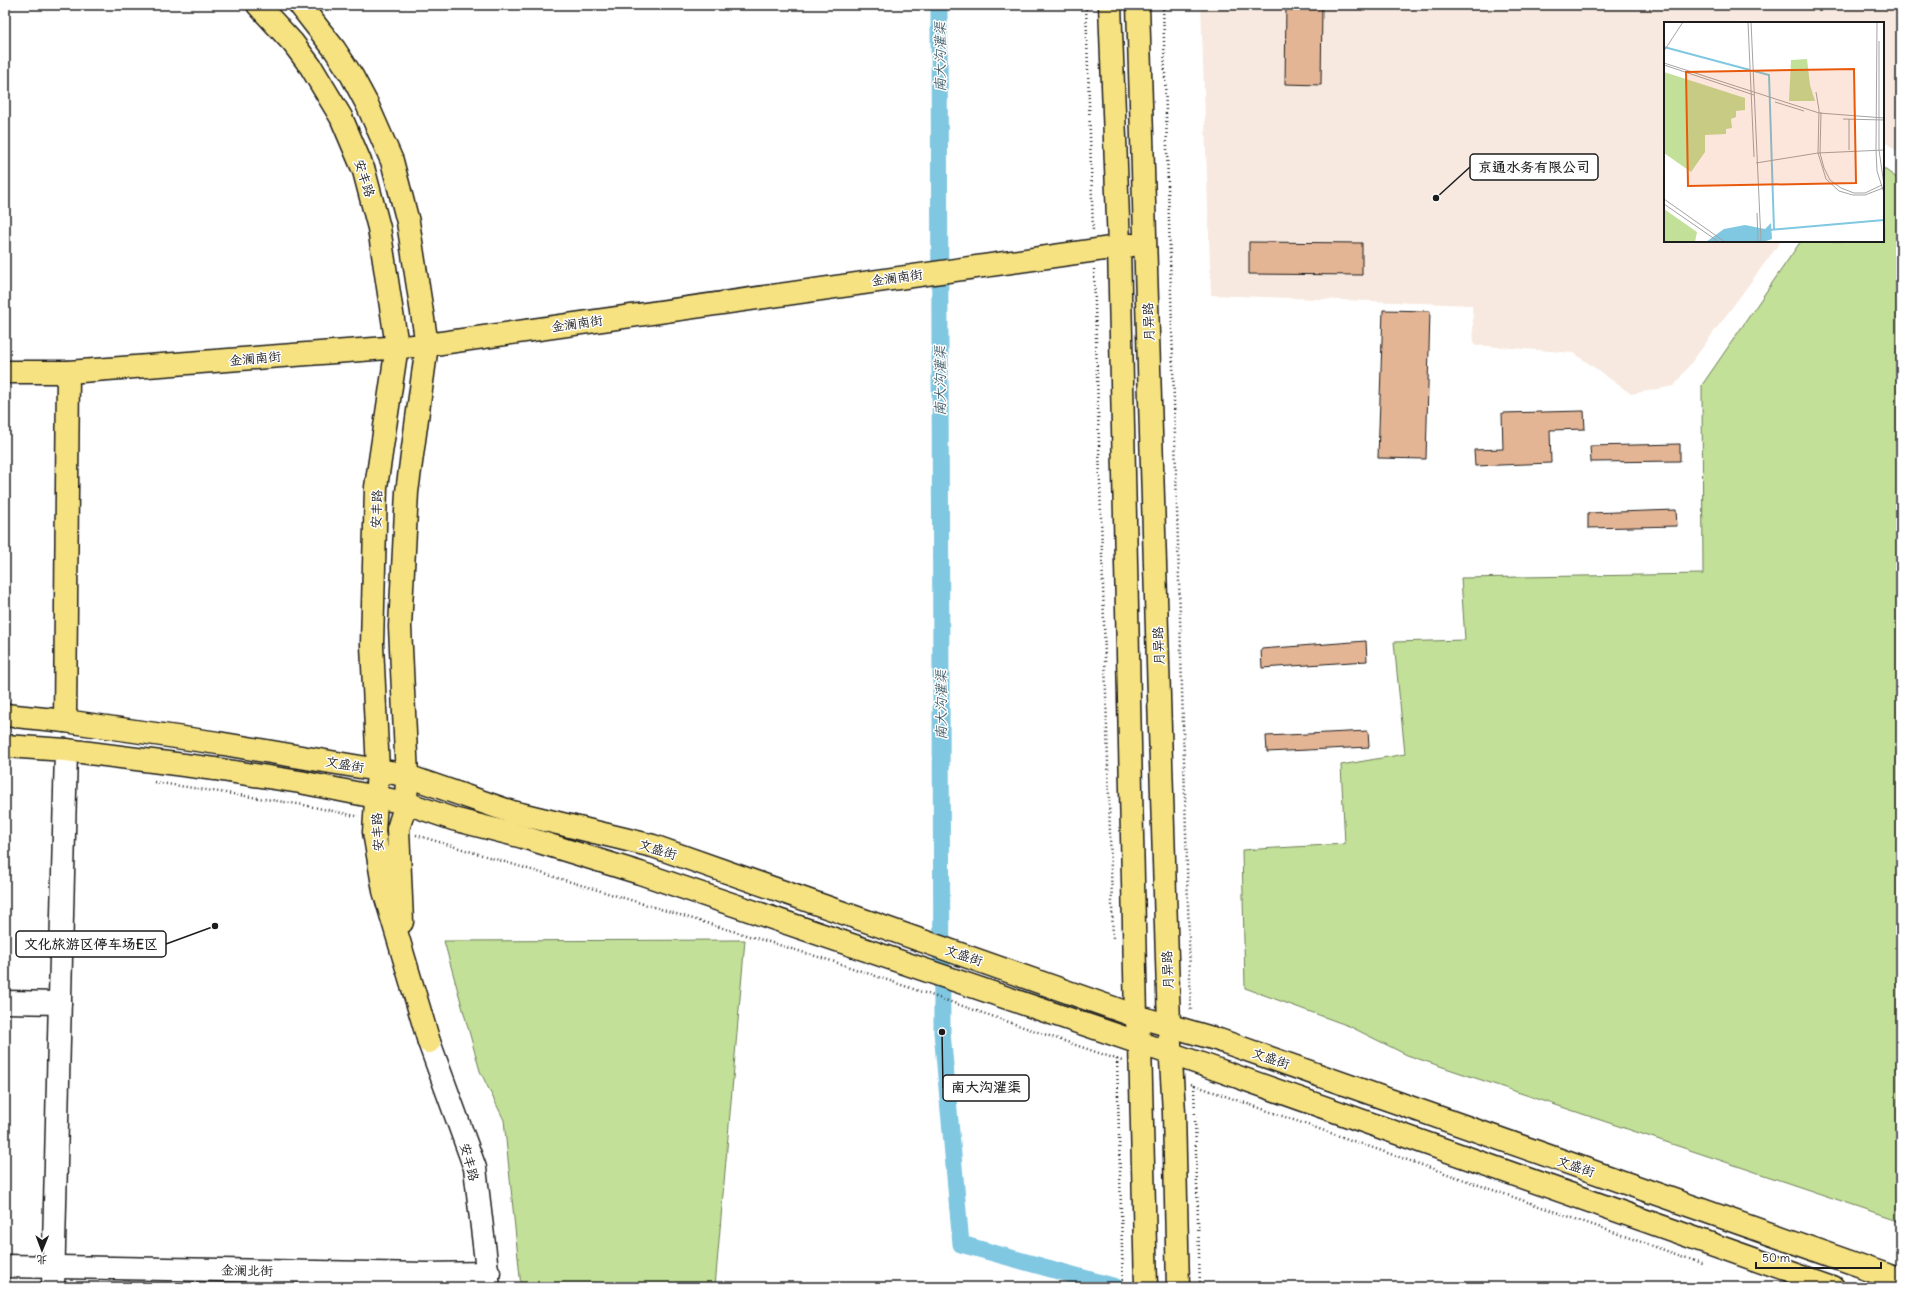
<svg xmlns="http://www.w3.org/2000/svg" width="1906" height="1292" font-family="Delius,'LXGW WenKai TC',sans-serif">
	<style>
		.built { fill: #f7e9df }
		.green { fill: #c2e098; stroke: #6f7e5a }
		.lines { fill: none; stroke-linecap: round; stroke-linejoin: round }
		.canal { stroke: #80c7e1; stroke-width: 17 }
		.building { fill: #e4b595; stroke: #1c1c1c }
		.minor-casing { stroke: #1c1c1c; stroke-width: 25 }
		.major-casing { stroke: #1c1c1c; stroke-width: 25 }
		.path { stroke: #1c1c1c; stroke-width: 2.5; stroke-dasharray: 1 3; stroke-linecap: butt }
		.minor { stroke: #fff; stroke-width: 22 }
		.major { stroke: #f6e281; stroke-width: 22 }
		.labels { text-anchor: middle; stroke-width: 3; stroke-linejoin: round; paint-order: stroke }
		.street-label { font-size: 13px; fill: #1c1c1c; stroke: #fff }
		.water-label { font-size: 14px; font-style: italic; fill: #44606b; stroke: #fff }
		.inset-river { fill: none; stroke: #80c7e1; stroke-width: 2 }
		.inset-road { fill: none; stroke: #a4a4a4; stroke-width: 1 }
		.view { fill: #e8590c; fill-opacity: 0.15; stroke: #e8590c; stroke-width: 2 }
		.inset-edge { fill: none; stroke: #1c1c1c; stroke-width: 2 }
		.leader { fill: none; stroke: #1c1c1c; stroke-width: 1.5 }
		.callout-dot { fill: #1c1c1c; stroke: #fff; stroke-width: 1.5 }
		.callout { fill: #fff; stroke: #1c1c1c; stroke-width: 1.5 }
		.callout-label { font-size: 14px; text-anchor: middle; font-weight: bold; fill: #1c1c1c }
	</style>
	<rect width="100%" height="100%" fill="#fff"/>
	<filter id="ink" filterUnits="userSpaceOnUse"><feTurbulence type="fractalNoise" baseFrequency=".025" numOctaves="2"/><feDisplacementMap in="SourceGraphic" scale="8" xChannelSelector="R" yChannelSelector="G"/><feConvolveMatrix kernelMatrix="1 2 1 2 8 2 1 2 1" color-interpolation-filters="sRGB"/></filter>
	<g filter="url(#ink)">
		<path class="built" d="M1201,5H1901V154L1883,141V23H1665V241H1781L1674,386L1631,394L1574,353L1474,345L1472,305L1211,295Z"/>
		<g class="green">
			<path d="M1883,168L1901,181V1221L1407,1055L1349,1026L1245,988L1242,850L1345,844L1341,765L1405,754L1394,642L1465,640L1461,578L1703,574L1702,385L1801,241H1883Z"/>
			<path d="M745,940L715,1287H521L504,1120L480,1071L444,941Z"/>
		</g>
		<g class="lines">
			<path class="canal" d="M939,5L942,1032L961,1244L1116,1287"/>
		</g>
		<g class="building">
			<path d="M1286,5H1322L1321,85L1285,84Z"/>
			<path d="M1249,242L1362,243V275L1249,274Z"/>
			<path d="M1383,310L1430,311L1426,459L1378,458Z"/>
			<path d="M1584,411L1585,429L1550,430L1551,463L1475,466L1474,450L1503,449L1502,413Z"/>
			<path d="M1680,444V461L1591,462L1590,446Z"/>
			<path d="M1676,510L1677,526L1588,528V513Z"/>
			<path d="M1366,641L1367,661L1262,668L1261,649Z"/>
			<path d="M1368,731L1369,747L1267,752L1266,736Z"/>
		</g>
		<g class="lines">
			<defs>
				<g id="minor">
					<path d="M5,1002L60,1003"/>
					<path d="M429,1042L475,1168L489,1287"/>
					<path d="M5,1266L426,1274L489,1273"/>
					<path d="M53,1287L66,750"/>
				</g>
				<g id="major">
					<path d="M258,5L293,43L311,67L341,117L364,171L379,228L397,346L376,487L372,645L378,770L374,832L384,891L429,1042"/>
					<path d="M300,5L335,50L352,76L367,104L392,161L408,222L427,345L407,492L400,627L407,776L406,803L398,829L402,922"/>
					<path d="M1110,5L1119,246L1136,1016L1140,1044L1146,1287"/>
					<path d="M1138,5L1169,1025L1174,1113L1178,1287"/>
					<path d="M5,372H68L427,345L1132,245"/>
					<path d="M5,715L65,721L218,743L390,772L407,776L512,812L653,846L1136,1016L1219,1040L1901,1280"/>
					<path d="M65,721L68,372"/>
					<path d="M5,746L66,750L215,769L300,782L406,803L453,819L523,837L640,873L1210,1067L1833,1287"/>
				</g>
			</defs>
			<use href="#minor" class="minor-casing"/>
			<use href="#major" class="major-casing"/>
			<g class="path">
				<path d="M1086,5L1093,232"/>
				<path d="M1163,5L1191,1012"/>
				<path d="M1094,269L1113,940"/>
				<path d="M154,782L304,805L356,816"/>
				<path d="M416,835L835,962L1122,1061"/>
				<path d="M1117,1059L1123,1287"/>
				<path d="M1191,1084L1704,1264"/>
				<path d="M1194,1085L1200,1287"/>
			</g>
			<use href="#minor" class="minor"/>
			<use href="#major" class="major"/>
		</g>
	</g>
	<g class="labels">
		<g class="street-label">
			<text transform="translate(365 178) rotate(72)" y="5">安丰路</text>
			<text transform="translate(897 277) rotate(-8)" y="5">金澜南街</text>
			<text transform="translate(1148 322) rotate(-92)" y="5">月异路</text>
			<text transform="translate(577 323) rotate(-8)" y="5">金澜南街</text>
			<text transform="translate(255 358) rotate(-5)" y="5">金澜南街</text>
			<text transform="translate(376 509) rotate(-88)" y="5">安丰路</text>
			<text transform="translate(1158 646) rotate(-92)" y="5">月异路</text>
			<text transform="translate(345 764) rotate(10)" y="5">文盛街</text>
			<text transform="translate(377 832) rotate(-93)" y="5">安丰路</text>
			<text transform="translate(658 849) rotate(17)" y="5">文盛街</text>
			<text transform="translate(964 955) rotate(19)" y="5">文盛街</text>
			<text transform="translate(1167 970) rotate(-92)" y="5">月异路</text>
			<text transform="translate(1271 1058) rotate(19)" y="5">文盛街</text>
			<text transform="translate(470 1162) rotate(75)" y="5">安丰路</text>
			<text transform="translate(1576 1166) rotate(19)" y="5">文盛街</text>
			<text transform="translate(247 1270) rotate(1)" y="5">金澜北街</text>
		</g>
		<g class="water-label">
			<text transform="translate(940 57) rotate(-90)" y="5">南大沟灌渠</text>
			<text transform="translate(940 381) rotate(-90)" y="5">南大沟灌渠</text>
			<text transform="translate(941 705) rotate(-90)" y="5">南大沟灌渠</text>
		</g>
	</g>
	<g transform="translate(1664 22)">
		<rect width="220" height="220" fill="#fff"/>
		<path d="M143,37L146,63L151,79H125L127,38ZM0,50L81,76V88L72,89V95L67,97L68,106L62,107V112L41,113V130L27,150L0,131ZM0,187L33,210L31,220H0Z" fill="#c2e098"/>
		<path d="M107,201L108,217L99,220H42L60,207L81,203L101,207Z" fill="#80c7e1"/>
		<path class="inset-river" d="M0,25L86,48M90,49L105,53L110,208M105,208L220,198"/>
		<path class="inset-road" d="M84,0L90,135M87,0L97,220M213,0L212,128L213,149L220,171M215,19V128L220,163M0,29L19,0M0,41L155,91L220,96M0,43L90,73M152,70L155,88L154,131L162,157L175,169L189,173H201L219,166M111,80L140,89M157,90L156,131L160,146L166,158L177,166L190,171H201L218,163M179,97L220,98M185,97V128M92,141L154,131L220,128M0,177L61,220M0,182L55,220M93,191L94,220"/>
		<path class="view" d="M190,47L192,161L24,164L22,50Z"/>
		<rect width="220" height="220" class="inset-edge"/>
	</g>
	<path class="leader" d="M1436 198L1470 167M215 926L166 944M942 1032L943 1088"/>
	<g class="callout-dot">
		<circle cx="1436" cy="198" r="4"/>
		<circle cx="215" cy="926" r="4"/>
		<circle cx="942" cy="1032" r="4"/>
	</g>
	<g class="callout">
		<rect x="1470" y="154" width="128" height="26" rx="4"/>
		<rect x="16" y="931" width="150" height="26" rx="4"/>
		<rect x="943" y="1075" width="86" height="26" rx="4"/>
	</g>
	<g class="callout-label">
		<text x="1534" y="172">京通水务有限公司</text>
		<text x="91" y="949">文化旅游区停车场E区</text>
		<text x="986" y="1092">南大沟灌渠</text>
	</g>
	<rect width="1906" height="1292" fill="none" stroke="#fff" stroke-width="20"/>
	<rect x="10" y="10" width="1886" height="1272" fill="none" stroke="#1c1c1c" stroke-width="1.5" filter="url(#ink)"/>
	<g transform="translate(42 1250) rotate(181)" stroke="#ffffff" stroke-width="3" paint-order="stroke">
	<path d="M0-3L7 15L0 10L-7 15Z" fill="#1c1c1c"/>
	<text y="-6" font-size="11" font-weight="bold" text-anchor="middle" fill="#1c1c1c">北</text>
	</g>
	<path d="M1756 1262v6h125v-6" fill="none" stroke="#1c1c1c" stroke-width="2"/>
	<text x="1762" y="1262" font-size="12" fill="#1c1c1c" stroke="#ffffff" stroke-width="3" paint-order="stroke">50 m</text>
</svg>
